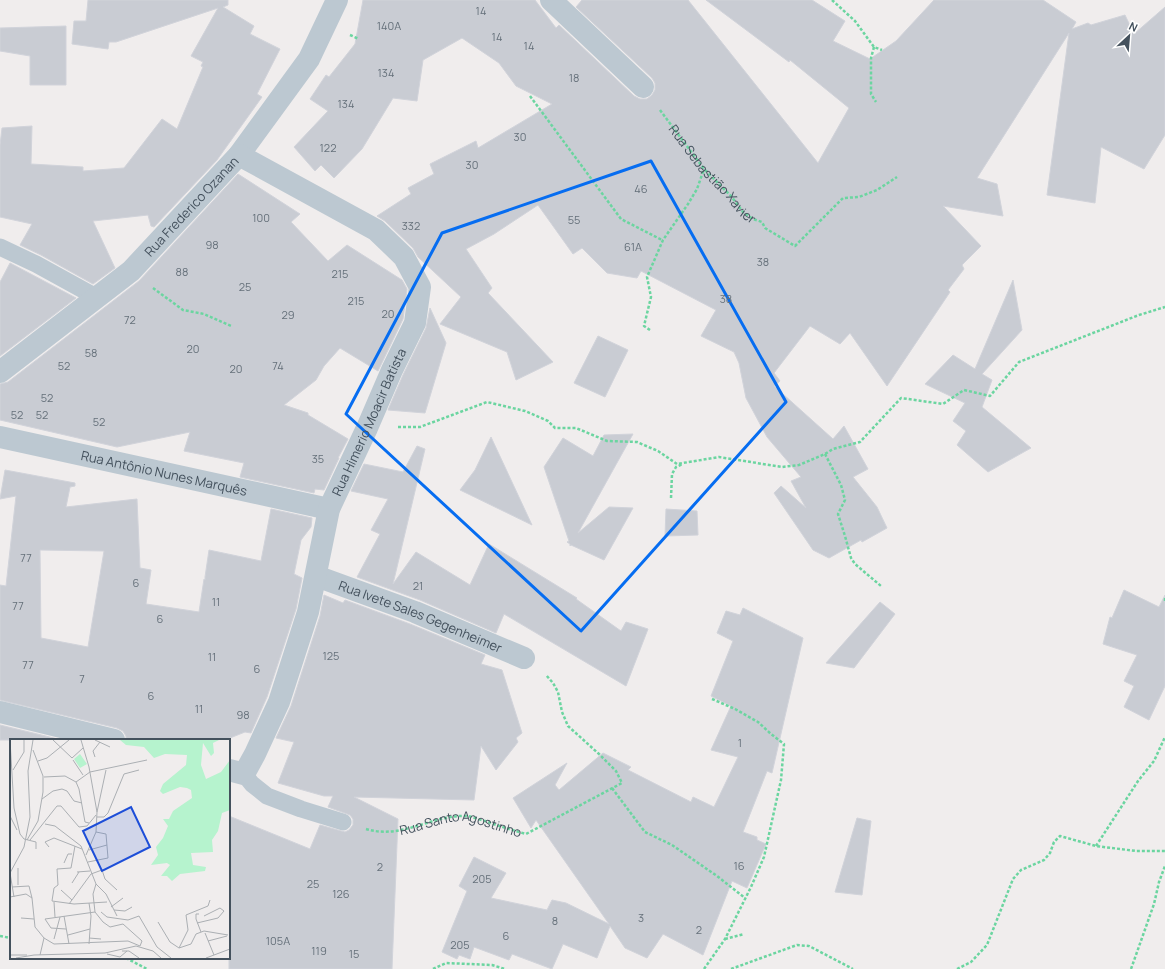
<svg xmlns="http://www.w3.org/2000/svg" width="1165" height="969" font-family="Manrope,sans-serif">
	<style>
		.building { fill: #c9ccd3; stroke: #d1d3da; fill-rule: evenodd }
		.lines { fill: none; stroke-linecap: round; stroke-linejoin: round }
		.path { stroke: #6bd5a0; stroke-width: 2.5; stroke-dasharray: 3 2; stroke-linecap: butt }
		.service { stroke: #bcc8d1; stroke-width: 17 }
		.minor { stroke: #bcc8d1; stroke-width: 22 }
		.marked { fill: none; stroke: #066df1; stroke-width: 3; stroke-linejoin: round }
		.labels { text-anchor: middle; stroke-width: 3; stroke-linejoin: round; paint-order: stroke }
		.number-label { font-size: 11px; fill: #65707a }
		.street-label { font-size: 13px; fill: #44515d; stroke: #fff }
		.inset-road { fill: none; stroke: #abafb3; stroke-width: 1 }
		.view { fill: #1d4ed8; fill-opacity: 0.15; stroke: #1d4ed8; stroke-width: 2 }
		.inset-edge { fill: none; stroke: #44515d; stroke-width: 2 }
	</style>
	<rect width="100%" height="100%" fill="#f0eded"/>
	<g class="building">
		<path d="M88,0H228V5L223,7L254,26L250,34L280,49L257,94L262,97L217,160L154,227L151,226L148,215L93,221L115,268L93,284L41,255L20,245L32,224L0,217V145L2,128L32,126L31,164L83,167V171L124,168L162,119L177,129L203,67L201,66L203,62L191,56L218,8L116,42H109L108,49L72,44L74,21H86Z"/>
		<path d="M363,0H535L556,28L559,25L634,96L640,99H647L652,95L655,90V83L652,78L576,7L582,0H688L818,163L849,108L790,60L789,62L706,0H812L845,21L833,41L870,59L896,41L934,0H1043L1076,22L1072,29L1088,23L1091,25L1125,15L1134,34L1165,7V135L1144,169L1101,147L1095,203L1047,195L1069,33L977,178L997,184L1003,216L943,206L981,246L962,265L964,269L948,290L950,292L887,386L850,333L840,344L810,326L774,373L780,381L774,386L833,439L844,426L868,469L853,477L877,507L887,528L862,542L861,540L829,558L813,550L774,493L781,486L806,508L791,481L801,477L767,437L746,398L739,363L734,352L701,336L716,310L641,271L637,278L607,273L582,248L573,254L538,205L494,234L466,249L492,288L488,293L553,362L516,380L507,352L440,324L461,297L418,257L413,248L385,221L377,216L411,194L408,188L434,174L430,164L476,141L478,148L552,104L516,86L499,63L462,38L423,60L417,101L393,98L362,149L334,178L321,165L315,171L294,147L328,111L310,99L326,75L329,77L355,44Z"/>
		<path d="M66,26V85H30V56L0,51V28Z"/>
		<path d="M238,174L300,214L291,222L328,261L347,245L402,280L407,289L403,319L378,371L340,348L324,366L316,380L284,405L308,413V415L348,439L338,458H339L324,490L315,489L314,493L240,477L244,463L184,451L190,432L117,447L0,420V384L8,382L139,281Z"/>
		<path d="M10,263L76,298L0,356V282Z"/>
		<path d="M1013,280L1022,330L982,374L992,380L982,407L1031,448L988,472L957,445L966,431L953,421L965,403L925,384L953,355L975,369Z"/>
		<path d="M430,308L446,343L425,413L388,410L403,375L426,328Z"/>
		<path d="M598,336L628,350L605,397L574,383Z"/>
		<path d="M633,434L578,533L609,507L633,508L604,560L571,545L570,546V544L567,542L569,541L544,467L563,438L593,456L604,435Z"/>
		<path d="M491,437L532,525L460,490L475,470Z"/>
		<path d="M417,446L425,449L393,584L416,552L470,585L489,544L577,598L576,599L621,631L626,622L648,629L626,686L504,614L496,633L420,600L357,577L380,534L371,530L388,499L351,491L364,464L403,472Z"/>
		<path d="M5,470L75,483V486L70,487L66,507L137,499L140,568L151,570L146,604L199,612L204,579L205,580V577L209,550L261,561L271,509L312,518L311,527L301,540L294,574L302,578L296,609L267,697L251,733L245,732L225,740H126V736L123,731L117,728L0,700V585L6,586L16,496L0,499ZM40,550L104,551L88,647L41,638Z"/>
		<path d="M666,509L697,511L698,535L665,536Z"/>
		<path d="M1124,590L1159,607L1165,595V686L1149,720L1124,707L1134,686L1124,681L1137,655L1103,644L1110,617L1112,618Z"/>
		<path d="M324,595L343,603L345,600L410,624L485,655L481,664L502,670L522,733L516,738L518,742L496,770L481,746L474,800L354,797L398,819L392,969H229V816L310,849L320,825L345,832L349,830L353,825V819L350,815L328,807L333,796H324L278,783L294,742L276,738L291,706L320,616Z"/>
		<path d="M880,602L895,614L854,668L826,663Z"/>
		<path d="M743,608L803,638L772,773L767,771L743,832L757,837V840L766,844L747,888L732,881L703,955L663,934L647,958L625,948L610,926L597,958L563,944L552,969L512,954L509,960L474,947L470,959L459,955L457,959L442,952L467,891L459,886L474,857L506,873L491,898L547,910L552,900L566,903L609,924L536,820L531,828L513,798L567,763L555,785L559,790L603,753L631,767L628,770L691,802L693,797L714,807L738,757L711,750L731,706L711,696L733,641L717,633L726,611L740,615Z"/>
		<path d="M0,725L62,740H0Z"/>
		<path d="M857,818L871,821L862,895L835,892Z"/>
	</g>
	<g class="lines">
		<g class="path">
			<path d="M832,0L855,21L874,47L882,50"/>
			<path d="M350,35L359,39"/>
			<path d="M874,47L871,58V94L876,102"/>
			<path d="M530,96L621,219L660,239L663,240"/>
			<path id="s1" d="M660,110L704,169L731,196L743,212L753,219L762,222L765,228L795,246L843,198L859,197L877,190L897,177"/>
			<path d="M153,288L183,310L204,314L231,326"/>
			<path d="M650,330L644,326L651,297L647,277L663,240L688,204L697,189L704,169"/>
			<path d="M398,427H420L487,402L525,411L548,421L555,428H576L607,441L637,442L658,451L677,464L719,457L782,467L799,465L825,454L833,449L860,442L901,398L943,404L964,390L990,396L1019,362L1139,315L1165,307"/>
			<path d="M825,454L841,485L845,500L838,514L845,536L851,558L855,564L881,586"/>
			<path d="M671,498L672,474L676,467L683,464"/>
			<path d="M1165,598V603"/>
			<path d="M612,788L645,832L672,845L717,876L745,898"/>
			<path id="s2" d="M366,829C403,840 432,814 468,816C473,817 480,820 485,821C499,826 512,830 526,834L622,783L616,771L599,754L568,726L562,712L558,692L553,683L546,675"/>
			<path d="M1096,846L1138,781L1154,761L1165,737"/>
			<path d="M0,936L11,938"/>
			<path d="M725,939L744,934"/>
			<path d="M126,958L147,969"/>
			<path d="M433,969L446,963L492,965L505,969"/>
			<path d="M704,969L725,939L751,887L764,857L781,780L784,744L771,734L758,722L735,709L712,699"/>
			<path d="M731,969L797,945L809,946L853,969"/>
			<path d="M957,969L971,962L987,945L1013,879L1021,870L1044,860L1050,853L1054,842L1060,836L1096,846L1136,851H1165"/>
			<path d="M1131,969L1154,904L1159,882L1165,866"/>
		</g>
		<g class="service">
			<path d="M0,247L36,264L96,297"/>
			<path d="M244,774L252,784L267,796L301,809L343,822"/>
		</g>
		<g class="minor">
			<path d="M551,0L643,87"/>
			<path id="s3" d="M0,372L131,271L239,155L309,59L337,0"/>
			<path id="s4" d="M0,437L329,509"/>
			<path id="s5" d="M316,576L415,612L524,658"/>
			<path d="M0,712L114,740"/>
			<path id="s6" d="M229,770L244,774L255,754L279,702L308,612L329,509L367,428L392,370L415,323L420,287L404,257L376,230L239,155"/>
		</g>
	</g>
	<path class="marked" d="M651,161L786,402L581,631L346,414L442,233Z"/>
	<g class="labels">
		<g class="number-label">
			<text x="481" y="15">14</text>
			<text x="389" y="30">140A</text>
			<text x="497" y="41">14</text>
			<text x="529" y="50">14</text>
			<text x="386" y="77">134</text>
			<text x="574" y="82">18</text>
			<text x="346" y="108">134</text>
			<text x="520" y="141">30</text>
			<text x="328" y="152">122</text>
			<text x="472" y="169">30</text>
			<text x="641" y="193">46</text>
			<text x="261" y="222">100</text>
			<text x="574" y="224">55</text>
			<text x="411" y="230">332</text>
			<text x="212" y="249">98</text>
			<text x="633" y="251">61A</text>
			<text x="763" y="266">38</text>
			<text x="182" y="276">88</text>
			<text x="340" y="278">215</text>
			<text x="245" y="291">25</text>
			<text x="726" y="303">38</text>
			<text x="356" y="305">215</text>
			<text x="388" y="318">20</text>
			<text x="288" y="319">29</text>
			<text x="130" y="324">72</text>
			<text x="193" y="353">20</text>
			<text x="91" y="357">58</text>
			<text x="64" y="370">52</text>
			<text x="278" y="370">74</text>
			<text x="236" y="373">20</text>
			<text x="47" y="402">52</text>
			<text x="17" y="419">52</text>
			<text x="42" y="419">52</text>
			<text x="99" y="426">52</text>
			<text x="318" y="463">35</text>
			<text x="26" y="562">77</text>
			<text x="136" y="587">6</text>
			<text x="418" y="590">21</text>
			<text x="216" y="606">11</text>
			<text x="18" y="610">77</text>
			<text x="160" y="623">6</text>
			<text x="331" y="660">125</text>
			<text x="212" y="661">11</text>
			<text x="28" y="669">77</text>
			<text x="257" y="673">6</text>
			<text x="82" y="683">7</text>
			<text x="151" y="700">6</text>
			<text x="199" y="713">11</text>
			<text x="243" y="719">98</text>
			<text x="740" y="747">1</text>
			<text x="739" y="870">16</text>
			<text x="380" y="871">2</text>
			<text x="482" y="883">205</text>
			<text x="313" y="888">25</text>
			<text x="341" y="898">126</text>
			<text x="641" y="922">3</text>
			<text x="555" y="925">8</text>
			<text x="699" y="934">2</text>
			<text x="506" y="940">6</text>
			<text x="278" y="945">105A</text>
			<text x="460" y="949">205</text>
			<text x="319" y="955">119</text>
			<text x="354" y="958">15</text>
		</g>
		<g class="street-label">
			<text dy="5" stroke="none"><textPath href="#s1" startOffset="83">Rua Sebastião Xavier</textPath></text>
			<text dy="5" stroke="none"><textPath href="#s3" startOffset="254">Rua Frederico Ozanan</textPath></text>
			<text dy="5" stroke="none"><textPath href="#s6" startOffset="391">Rua Himerio Moacir Batista</textPath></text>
			<text dy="5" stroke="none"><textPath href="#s4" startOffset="168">Rua Antônio Nunes Marquês</textPath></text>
			<text dy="5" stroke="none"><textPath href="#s5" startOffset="112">Rua Ivete Sales Gegenheimer</textPath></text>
			<text dy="5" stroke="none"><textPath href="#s2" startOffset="97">Rua Santo Agostinho</textPath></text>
		</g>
	</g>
	<g transform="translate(10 739)">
		<rect width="220" height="220" fill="#f0eded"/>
		<path d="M110,1H209L203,4L204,14L201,17L193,4L191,26L196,40L211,33L220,21V71L212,74L208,92L202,101L203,113L181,114L183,126L196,128L195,132L170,135L162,142L157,137H151L160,126L157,124L141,126L148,116L146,108L153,99L158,87L153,80H159L163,72L182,59L181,51L177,49L170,48L153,55L150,52L153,45L176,26L177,16L155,15L144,19L134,8L116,6ZM70,15L77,25L70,29L64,20Z" fill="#b6f3ce"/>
		<path class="inset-road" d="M0,1L4,69L10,95M43,1L62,19L73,9M71,1L79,28L87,73L86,93L76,116M85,1L100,8M85,18L83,12L90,3M63,21L73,36M28,22L37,19L59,1M3,31L14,13V1M34,38L55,37L66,43L69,50L75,83L79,84M66,43L80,33L137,21M32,60L43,52L52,50L57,52L64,62L72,64M87,73L96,31M0,77L7,91M87,78H94L98,74L114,35L129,31M35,85L45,87L71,107L86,145L96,155L107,177M10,95L14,100L26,103V110M17,101L28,82L33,53V37L23,11M20,101L47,67H51L69,88L77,87L86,76M65,107L61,129L47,130L48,146L44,149L42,162L64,165L97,163M39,108L35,103L44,99L72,110M79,111L97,106M78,123L98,119L96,95L86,93M54,124L58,115H62M8,129V146M67,133L80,132M62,144L69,133M86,145L83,155L85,173L93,183L100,188L113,185L132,202M2,148L19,147L22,159M51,151L62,161M0,158L16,155L22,159L25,188L34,199L30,216M4,158L0,134L14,108L20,78L18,32L23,1M44,163L45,178M79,164L81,177L79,205M59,165L81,135L92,131L95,140L107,151M101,168L113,159M104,171L115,172L122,168M91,173L97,178L118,181L129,177L147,208L161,219M189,175H186V180L191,193M54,177L59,205M11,179L24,180M148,183L160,203L169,209L181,205L186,195L194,192L218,196M187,184L208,179L214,172L210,169L194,177M56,190L41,189L35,180L85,173M195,194L204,216M58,196L80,190M34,199L44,205L118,202L130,207L132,202M79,199L91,200M44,200L50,178M198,202L217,197M169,209L178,191L176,176L198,167L200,161M112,212H119L129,219M97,215L110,218L117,212M0,216H17M6,219L24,216L95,214L126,207L143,212L151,219M196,219L220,210"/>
		<path class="view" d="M121,68L140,108L92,132L73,92Z"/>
		<rect width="220" height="220" class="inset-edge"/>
	</g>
	<g transform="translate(1129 36) rotate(26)" stroke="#ffffff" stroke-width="3" paint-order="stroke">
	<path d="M0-3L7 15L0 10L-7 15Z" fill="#44515d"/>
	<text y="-6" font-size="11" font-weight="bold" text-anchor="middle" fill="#44515d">N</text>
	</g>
</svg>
